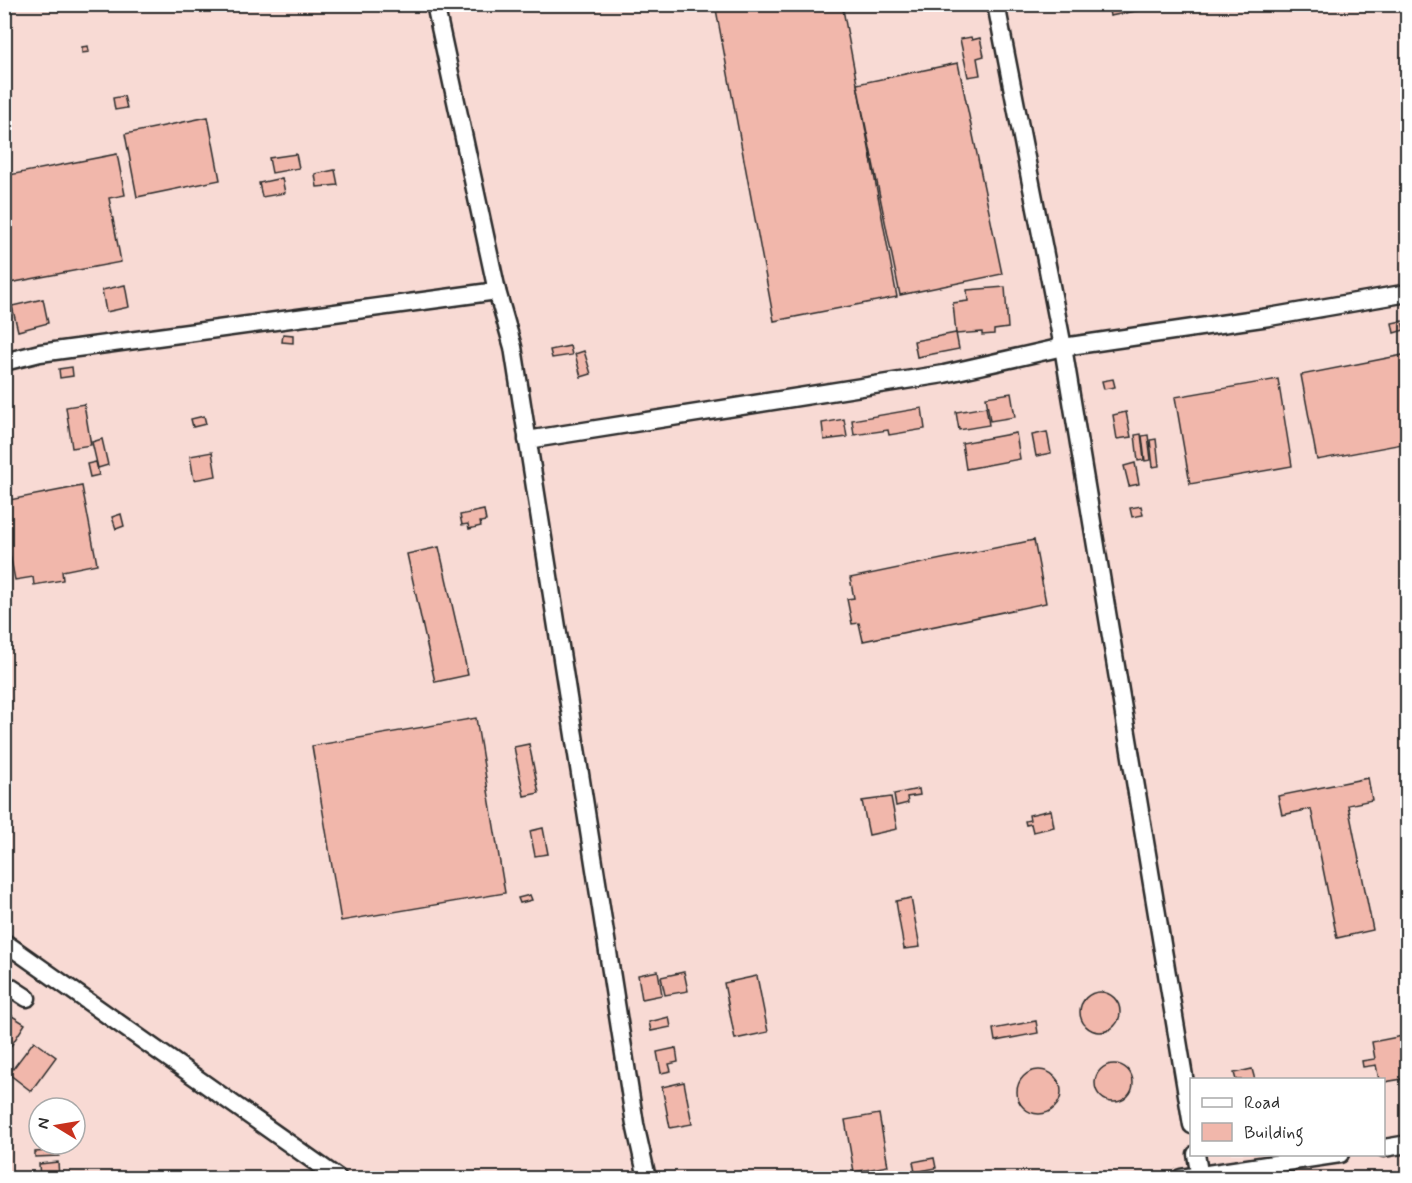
<svg xmlns="http://www.w3.org/2000/svg" width="1412" height="1183" font-family="Mynerve,sans-serif">
	<style>
		.built { fill: #f8dad4; fill-rule: evenodd }
		.building { fill: #f1b7ab; stroke: #2b2b2b; stroke-width: 1.5 }
		.lines { fill: none; stroke-linecap: round; stroke-linejoin: round }
		.minor-casing { stroke: #2b2b2b; stroke-width: 21 }
		.minor { stroke: #fff; stroke-width: 16 }
	</style>
	<rect width="100%" height="100%" fill="#fbe9e6"/>
	<filter id="ink" filterUnits="userSpaceOnUse"><feTurbulence type="fractalNoise" baseFrequency=".0167" numOctaves="2"/><feDisplacementMap in="SourceGraphic" scale="12" xChannelSelector="R" yChannelSelector="G"/><feConvolveMatrix kernelMatrix="1 2 1 2 8 2 1 2 1" color-interpolation-filters="sRGB"/></filter>
	<g filter="url(#ink)">
		<path class="built" d="M5,5H1407V1178H5ZM1192,1080H1384V1154H1192ZM39,1108H75V1144H39Z"/>
		<g class="building">
			<path d="M715,4H842L897,297L774,321Z"/>
			<path d="M1108,4H1171L1110,16Z"/>
			<path d="M971,37L972,40L980,38L984,56L977,58L980,75L968,77L960,39Z"/>
			<path d="M88,46L89,52L82,53V47Z"/>
			<path d="M958,63L1002,274L900,295L857,84Z"/>
			<path d="M124,96L127,108L115,110L113,98Z"/>
			<path d="M208,117L220,180L137,197L125,134Z"/>
			<path d="M117,154L125,195L109,198L121,262L4,284V176Z"/>
			<path d="M296,154L299,168L272,173L269,158Z"/>
			<path d="M335,170L338,185L317,187L315,174Z"/>
			<path d="M282,178L285,193L262,197L259,183Z"/>
			<path d="M125,285L129,307L106,312L102,290Z"/>
			<path d="M1005,287L1008,328L994,330V334L982,335V332L956,334L953,303L968,301L967,290Z"/>
			<path d="M43,299L48,323L18,331L12,306Z"/>
			<path d="M1402,321L1404,330L1394,333L1392,323Z"/>
			<path d="M956,333L959,349L917,357L914,341Z"/>
			<path d="M283,334L293,335V343L282,342Z"/>
			<path d="M570,346L572,355L552,358L550,350Z"/>
			<path d="M584,351L591,374L581,377L575,354Z"/>
			<path d="M1408,354V443L1317,460L1301,375Z"/>
			<path d="M72,367L73,376L60,378L59,369Z"/>
			<path d="M1113,379L1115,387L1104,389L1102,381Z"/>
			<path d="M1278,379L1292,466L1190,484L1175,397Z"/>
			<path d="M1011,393L1015,417L990,421L986,397Z"/>
			<path d="M84,404L91,445L72,448L66,407Z"/>
			<path d="M986,407L989,425L959,430L956,412Z"/>
			<path d="M922,408L925,429L889,435L888,430L854,435L852,420Z"/>
			<path d="M1126,412L1131,437L1117,439L1113,415Z"/>
			<path d="M204,416L206,424L193,427L191,419Z"/>
			<path d="M844,419L847,437L824,440L822,423Z"/>
			<path d="M1047,432L1051,453L1036,456L1032,435Z"/>
			<path d="M1016,433L1020,459L966,469L962,443Z"/>
			<path d="M1141,434L1144,460L1138,461L1135,435Z"/>
			<path d="M1148,435L1151,460L1145,461L1142,436Z"/>
			<path d="M102,439L108,465L98,468L92,442Z"/>
			<path d="M1156,439L1159,466L1153,467L1150,440Z"/>
			<path d="M212,452L216,476L194,480L190,456Z"/>
			<path d="M96,462L99,475L90,477L87,464Z"/>
			<path d="M1135,463L1139,484L1129,486L1124,466Z"/>
			<path d="M82,486L97,564L62,571L63,580L34,585L33,577L15,580L4,524V501Z"/>
			<path d="M1141,506L1143,515L1132,517L1130,508Z"/>
			<path d="M484,510L486,521L480,522L481,526L469,529L468,524L462,525L460,515Z"/>
			<path d="M121,514L124,526L116,529L112,517Z"/>
			<path d="M1034,540L1046,603L863,641L859,623L852,624L847,599L854,598L850,578Z"/>
			<path d="M439,547L468,675L435,682L407,554Z"/>
			<path d="M476,718L505,893L341,921L312,746Z"/>
			<path d="M529,744L539,793L524,796L514,747Z"/>
			<path d="M1368,778L1372,800L1348,805L1373,930L1337,938L1311,809L1282,815L1278,796Z"/>
			<path d="M919,789L920,795L907,797L908,803L896,806L894,794Z"/>
			<path d="M891,797L897,829L869,835L862,801Z"/>
			<path d="M1051,810L1054,827L1033,832L1031,824L1026,825L1025,821L1030,820L1029,815Z"/>
			<path d="M543,828L548,854L535,856L530,831Z"/>
			<path d="M530,895L532,900L520,903L518,898Z"/>
			<path d="M911,898L920,947L904,949L896,901Z"/>
			<path d="M658,971L662,995L642,999L638,975Z"/>
			<path d="M684,972L688,991L665,995L661,977Z"/>
			<path d="M757,976L768,1032L735,1039L724,983Z"/>
			<circle cx="1100" cy="1012" r="20"/>
			<path d="M4,1011L25,1024L4,1057Z"/>
			<path d="M669,1017L671,1027L651,1031L649,1022Z"/>
			<path d="M1036,1021L1038,1033L995,1041L993,1029Z"/>
			<path d="M1408,1035V1078L1384,1082V1080H1379L1376,1065L1363,1067L1362,1061L1375,1059L1372,1042Z"/>
			<path d="M34,1041L56,1057L31,1091L9,1074Z"/>
			<path d="M676,1048L678,1062L669,1064L671,1071L661,1073L657,1052Z"/>
			<circle cx="1114" cy="1083" r="19"/>
			<path d="M1252,1069L1255,1080H1236L1234,1073Z"/>
			<circle cx="1039" cy="1092" r="22"/>
			<path d="M684,1082L692,1124L670,1128L662,1087Z"/>
			<path d="M879,1114L888,1166L854,1172L845,1120Z"/>
			<path d="M59,1150V1156L35,1157V1152Z"/>
			<path d="M934,1158L936,1168L915,1172L913,1162Z"/>
			<path d="M58,1162L59,1178H40L39,1164Z"/>
		</g>
		<g class="lines">
			<defs>
				<g id="minor">
					<path d="M435,4L497,291L513,347L635,1124L647,1178"/>
					<path d="M996,4L1063,347L1192,1125"/>
					<path d="M4,362L40,353L497,291"/>
					<path d="M527,440L944,374L1063,347L1269,317L1408,293"/>
					<path d="M4,942L338,1178"/>
					<path d="M4,983L27,998"/>
					<path d="M1384,1148L1408,1144"/>
					<path d="M1196,1154L1200,1178"/>
					<path d="M1181,1178L1340,1154"/>
				</g>
			</defs>
			<use href="#minor" class="minor-casing"/>
			<use href="#minor" class="minor"/>
		</g>
	</g>
	<rect width="1412" height="1183" fill="none" stroke="#fff" stroke-width="24"/>
	<rect x="12" y="12" width="1388" height="1159" fill="none" stroke="#2b2b2b" stroke-width="2" filter="url(#ink)"/>
	<rect x="1190" y="1078" width="195" height="78" fill="#ffffff" stroke="#aaaaaa" stroke-width="1.5"/>
	<rect x="1202" y="1098" width="30" height="9" fill="#ffffff" stroke="#aaaaaa" stroke-width="1.5"/>
	<text x="1244" y="1108" font-size="18" fill="#2b2b2b">Road</text>
	<rect x="1202" y="1123" width="30" height="18" fill="#f1b7ab" stroke="#aaaaaa" stroke-width="1.5"/>
	<text x="1244" y="1138" font-size="18" fill="#2b2b2b">Building</text>
	<g transform="translate(57 1126) rotate(281)"><circle r="28" fill="#ffffff" stroke="#aaaaaa" stroke-width="1.5"/>
	<path d="M0-4.5L10 22L0 15L-10 22Z" fill="#c8321e"/>
	<text y="-9" font-size="16" font-weight="bold" text-anchor="middle" fill="#2b2b2b">N</text>
	</g>
</svg>
